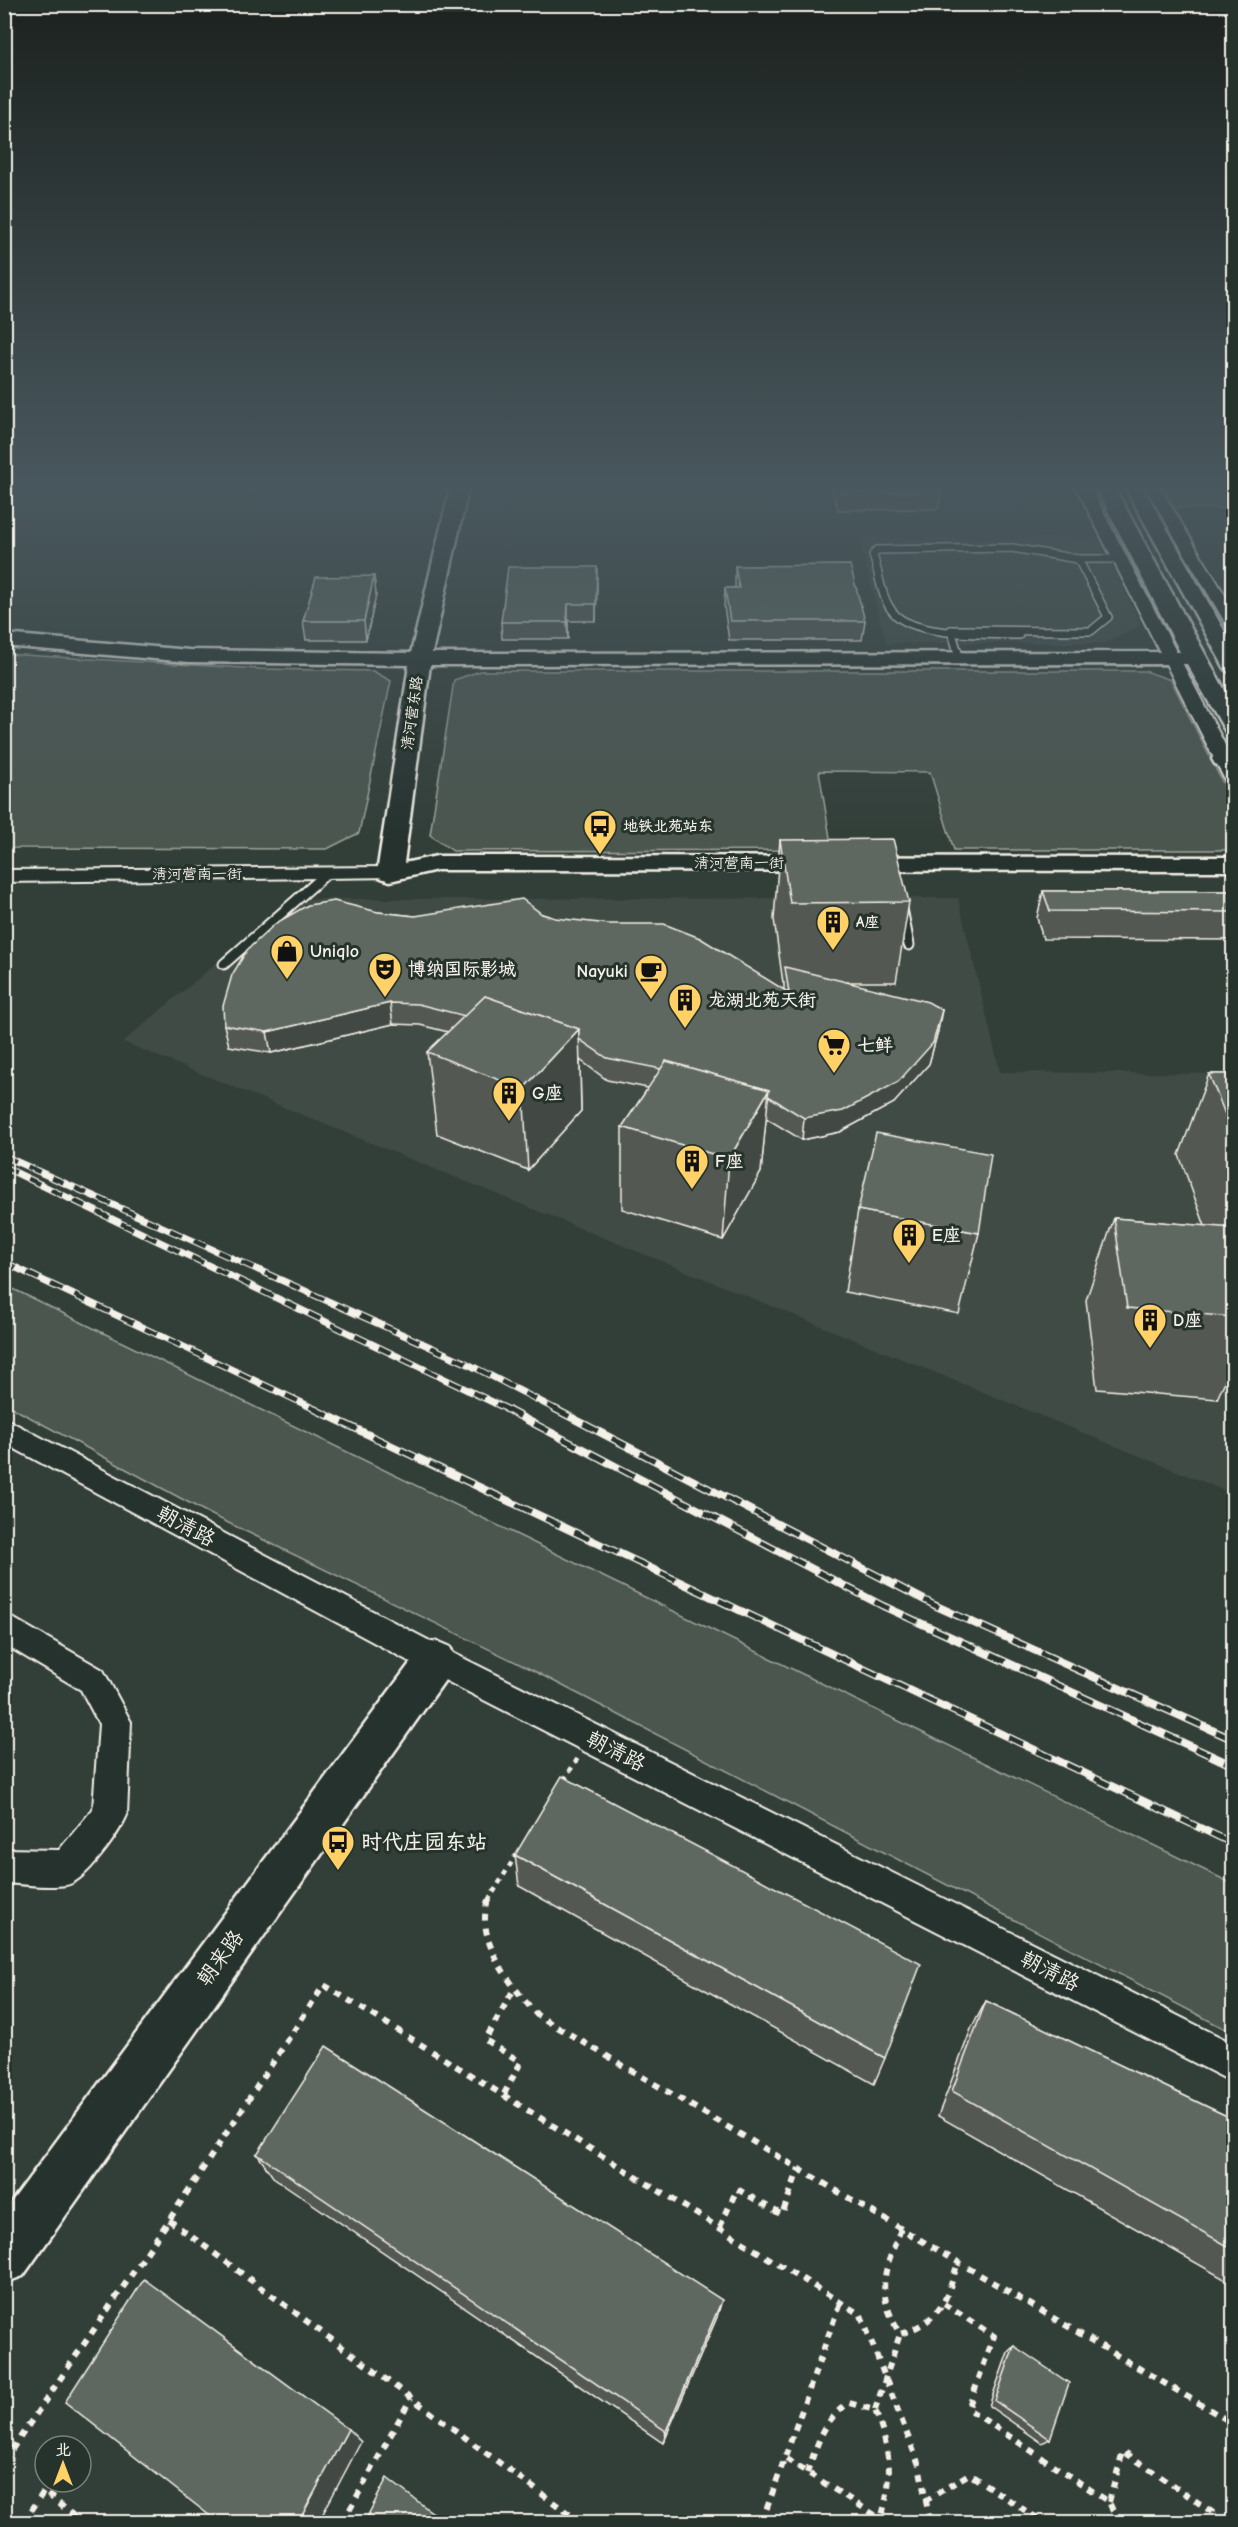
<svg xmlns="http://www.w3.org/2000/svg" width="1238" height="2527" font-family="'Comic Neue','LXGW WenKai TC',sans-serif">
	<style>
		.built { fill: #404b44 }
		.green { fill: #4c564f; stroke: #a0a49c; stroke-width: 1.5 }
		.lines { fill: none; stroke-linecap: round; stroke-linejoin: round }
		.lane-far1-casing { stroke: #f4f1e8; stroke-width: 10 }
		.lane-casing { stroke: #f4f1e8; stroke-width: 13 }
		.street-casing { stroke: #f4f1e8; stroke-width: 4 }
		.secondary-casing { stroke: #f4f1e8; stroke-width: 5 }
		.path-far1 { stroke: #f4f1e8; stroke-width: 4.5; stroke-dasharray: 5 5; stroke-linecap: butt }
		.path { stroke: #f4f1e8; stroke-width: 6; stroke-dasharray: 7 7; stroke-linecap: butt }
		.lane-far1 { stroke: #26332d; stroke-width: 7 }
		.lane { stroke: #26332d; stroke-width: 9 }
		.street { fill: #26332d; fill-rule: evenodd }
		.secondary { fill: #26332d; fill-rule: evenodd }
		.rail-far1-casing { stroke: #f4f1e8; stroke-width: 7 }
		.rail-casing { stroke: #f4f1e8; stroke-width: 8 }
		.rail-far1 { stroke: #26332d; stroke-width: 4.5; stroke-dasharray: 13; stroke-linecap: butt }
		.rail { stroke: #26332d; stroke-width: 5; stroke-dasharray: 16; stroke-linecap: butt }
		.path-bridge { stroke: #f4f1e8; stroke-width: 6; stroke-dasharray: 7 7; stroke-linecap: butt }
		.wall { fill: #525953; stroke: #f4f1e8; stroke-width: 1.5 }
		.shaded-wall { fill: #424944; stroke: #f4f1e8; stroke-width: 1.5 }
		.building { fill: #5f6861; stroke: #f4f1e8; stroke-width: 1.5 }
		.labels { text-anchor: middle; stroke-width: 6; stroke-linejoin: round; paint-order: stroke }
		.far-street-label { font-size: 15px; fill: #f4f1e8; stroke: #26332d }
		.far-poi-label { font-size: 15px; font-weight: bold; fill: #f4f1e8; stroke: #26332d; text-anchor: start }
		.poi-label { font-size: 18px; font-weight: bold; fill: #f4f1e8; stroke: #26332d; text-anchor: start }
		.near-street-label { font-size: 21px; fill: #f4f1e8; stroke: #26332d }
		.near-poi-label { font-size: 21px; font-weight: bold; fill: #f4f1e8; stroke: #26332d; text-anchor: start }
	</style>
	<rect width="100%" height="100%" fill="#323e38"/>
	<filter id="ink" filterUnits="userSpaceOnUse"><feTurbulence type="fractalNoise" baseFrequency=".0167" numOctaves="2"/><feDisplacementMap in="SourceGraphic" scale="12" xChannelSelector="R" yChannelSelector="G"/><feConvolveMatrix kernelMatrix="1 2 1 2 8 2 1 2 1" color-interpolation-filters="sRGB"/></filter>
	<g filter="url(#ink)">
		<g class="built">
			<path d="M859,537L1099,538L1141,625L1105,643H886Z"/>
			<path d="M958,898L1000,1072L1233,1074V1494L123,1042L292,899Z"/>
		</g>
		<g class="green">
			<path d="M1163,485H1233V508H1176Z"/>
			<path d="M5,654L261,669L373,671L391,681L359,833L327,849L5,848Z"/>
			<path d="M480,671H1145L1171,680L1234,805L1233,848L1228,850H954L930,772L819,771L832,850L453,851L430,835L454,680Z"/>
			<path d="M5,1285L1233,1884V2033L534,1671L210,1514L5,1404Z"/>
		</g>
		<g class="lines">
			<defs>
				<g id="lane-far1">
					<path d="M1078,559H1120"/>
					<path d="M951,630L1091,631L1108,617L1078,559L1012,548L877,550L873,555C879,573 881,598 893,612C912,637 989,634 1019,635"/>
					<path d="M951,630L960,659"/>
				</g>
				<g id="lane">
					<path d="M902,908L909,945"/>
					<path d="M224,964L326,874"/>
				</g>
				<g id="street">
					<path d="M1075,485H1089L1234,762V785L1225,780Z"/>
					<path d="M1144,485H1158L1234,610V629L1226,624Z"/>
					<path d="M390,867L400,873L397,877L4,882V870Z"/>
					<path d="M4,1418L447,1650L1234,2044V2083L425,1670L4,1443Z"/>
					<path d="M4,1613L103,1670L131,1722L127,1815C120,1832 85,1883 66,1885C47,1888 24,1884 4,1883V1849L59,1850L93,1809L99,1724L81,1690L4,1644Z"/>
				</g>
				<g id="secondary">
					<path d="M451,485H469L432,653L1180,652L1095,485H1113L1234,707V734L1226,732L1223,727L1187,664L430,665L404,863L437,856L1234,857V871L437,870L390,881L381,878L377,873L409,665L189,662L4,646V634L189,650L411,653Z"/>
					<path d="M1124,485H1142L1234,648V673L1227,671L1224,667Z"/>
					<path d="M1234,748V763L1223,766L1215,764L1212,759L1215,754Z"/>
					<path d="M436,1641L450,1647L456,1660L450,1673L23,2276L4,2283V2212L422,1647Z"/>
				</g>
			</defs>
			<use href="#lane-far1" class="lane-far1-casing"/>
			<use href="#lane" class="lane-casing"/>
			<use href="#street" class="street-casing"/>
			<use href="#secondary" class="secondary-casing"/>
			<g class="path-far1">
				<path d="M564,1780L578,1758"/>
				<path d="M488,1901L518,1852"/>
			</g>
			<g class="path">
				<path d="M488,1900C474,1941 512,1986 537,2015L1234,2424"/>
				<path d="M504,2094L521,2062L485,2040L514,1989"/>
				<path d="M169,2220L580,2522"/>
				<path d="M720,2227L737,2189L782,2215L799,2168"/>
				<path d="M901,2229C883,2274 875,2290 900,2334C942,2320 946,2301 958,2262"/>
				<path d="M944,2304L994,2336L968,2409L1109,2502L1118,2522"/>
				<path d="M786,2459L886,2522"/>
				<path d="M4,2461L169,2220L324,1985L861,2315L919,2465L930,2522"/>
				<path d="M807,2473C817,2446 823,2419 849,2403L875,2410C891,2454 894,2477 880,2522"/>
				<path d="M925,2501L969,2474L1043,2522"/>
				<path d="M1109,2502L1123,2451L1212,2512L1210,2522"/>
				<path d="M24,2522L44,2491L81,2522"/>
				<path d="M343,2522L411,2398"/>
				<path d="M762,2522L841,2300"/>
			</g>
			<use href="#lane-far1" class="lane-far1"/>
			<use href="#lane" class="lane"/>
			<use href="#street" class="street"/>
			<use href="#secondary" class="secondary"/>
			<defs>
				<g id="rail-far1">
					<path d="M4,1156L464,1362L557,1410"/>
					<path d="M4,1167L509,1410"/>
					<path d="M4,1262L317,1410"/>
				</g>
				<g id="rail">
					<path d="M314,1409L1234,1844"/>
					<path d="M506,1409L883,1606L1234,1766"/>
					<path d="M555,1409L934,1605L1234,1740"/>
				</g>
			</defs>
			<use href="#rail-far1" class="rail-far1-casing"/>
			<use href="#rail" class="rail-casing"/>
			<use href="#rail-far1" class="rail-far1"/>
			<use href="#rail" class="rail"/>
			<path class="path-bridge" d="M875,2410L900,2334"/>
		</g>
		<g class="wall">
			<path d="M831,485H938L941,492L938,509L838,510Z"/>
			<path d="M735,566L865,621L862,640H729L724,607L725,588H735Z"/>
			<path d="M374,576L376,595L366,640H306L303,621Z"/>
			<path d="M597,584L596,621H568V639H502L501,622Z"/>
			<path d="M780,840L909,902L896,982H847L938,1031L929,1064L894,1103L840,1132L802,1140L766,1118L761,1172L723,1240L622,1209V1127L648,1088L607,1080L580,1060L581,1111L528,1170L437,1134L427,1052L448,1032L420,1025L393,1024L271,1053L229,1046L224,1025L378,912L415,916L542,914L784,990V983H783L774,919Z"/>
			<path d="M1043,891H1233V940L1043,939L1037,918Z"/>
			<path d="M1209,1074H1233V1363L1217,1399L1097,1389L1086,1300L1114,1218L1205,1226L1179,1155Z"/>
			<path d="M858,1210L979,1233L959,1314L845,1292Z"/>
			<path d="M515,1855L885,2058L874,2084L519,1886Z"/>
			<path d="M986,2001L1233,2119V2284L938,2116L971,2029Z"/>
			<path d="M257,2154L717,2317L663,2443L273,2177Z"/>
			<path d="M1014,2346L1050,2439L1042,2443L989,2406L1008,2352Z"/>
		</g>
		<g class="shaded-wall">
			<path d="M597,567V584L596,621V604Z"/>
			<path d="M374,576L376,595L366,640L364,621Z"/>
			<path d="M568,604V639L567,622Z"/>
			<path d="M390,1003L393,1024L271,1053L267,1032Z"/>
			<path d="M942,1010L938,1031L929,1064L894,1103L840,1132L802,1140L804,1118Z"/>
			<path d="M579,1029L581,1111L528,1170L523,1089Z"/>
			<path d="M769,1090L761,1172L723,1240L729,1159Z"/>
			<path d="M722,2300L717,2317L663,2443L666,2431Z"/>
			<path d="M348,2429L361,2442L318,2523H298Z"/>
		</g>
		<g class="building">
			<path d="M838,485H938L941,492L840,493Z"/>
			<path d="M850,565L865,621H730L725,588H739L735,566Z"/>
			<path d="M508,567H597L596,604H568L567,622H501Z"/>
			<path d="M374,576L364,621H303L316,577Z"/>
			<path d="M893,839L909,902L790,903L780,840Z"/>
			<path d="M1043,891H1233V912L1050,911Z"/>
			<path d="M522,899L542,914L555,918L609,924H664L700,938L789,993L785,967L928,1002L942,1010L933,1043L898,1082L843,1111L804,1118L768,1096L769,1090L666,1061L661,1069L607,1058L579,1039V1029L485,996L465,1016L418,1004L390,1003L267,1032L224,1025L223,1006L232,975L247,950L276,923L308,905L334,901L378,912L415,916Z"/>
			<path d="M485,996L579,1029L523,1089L427,1052Z"/>
			<path d="M666,1061L769,1090L729,1159L622,1127Z"/>
			<path d="M1209,1074H1233V1134Z"/>
			<path d="M876,1133L991,1154L979,1233L858,1210Z"/>
			<path d="M1114,1218L1233,1228V1317L1127,1308Z"/>
			<path d="M562,1776L921,1964L885,2058L515,1855Z"/>
			<path d="M986,2001L1233,2119V2249L952,2091Z"/>
			<path d="M326,2046L722,2300L666,2431L257,2154Z"/>
			<path d="M144,2279L348,2429L298,2523H219L65,2402Z"/>
			<path d="M1014,2346L1069,2383L1050,2439L995,2401Z"/>
			<path d="M387,2478L446,2523H364Z"/>
		</g>
	</g>
	<linearGradient id="sky" x2="0" y2="1"><stop stop-color="#1c221f"/><stop offset="0.58" stop-color="#49585e"/><stop offset="1" stop-color="#49585e" stop-opacity="0"/></linearGradient>
	<rect width="1238" height="839" fill="url(#sky)"/>
	<defs>
		<symbol id="bus-pin" viewBox="-11 -11 22 30"><path d="M0 17L-7.5 6A9.5 9.5 0 1 1 7.5 6Z" fill="#ffd166" stroke="#26332d"/><path d="M-5-6H5V4H4V6H2V4H-2V6H-4V4H-5ZM-3.5-4V0h7V-4ZM-3.5 1.2v1.5H-2V1.2ZM2 1.2v1.5H3.5V1.2Z" fill="#111"/></symbol>
		<symbol id="building-pin" viewBox="-11 -11 22 30"><path d="M0 17L-7.5 6A9.5 9.5 0 1 1 7.5 6Z" fill="#ffd166" stroke="#26332d"/><path d="M-4-6H4V6H1V3H-1V6H-4ZM-2.5-4.3h1.7v1.8h-1.7ZM.8-4.3h1.7v1.8H.8ZM-2.5-1h1.7V.8h-1.7ZM.8-1h1.7V.8H.8Z" fill="#111"/></symbol>
		<symbol id="shop-pin" viewBox="-11 -11 22 30"><path d="M0 17L-7.5 6A9.5 9.5 0 1 1 7.5 6Z" fill="#ffd166" stroke="#26332d"/><path d="M-5-2.5h2.3a2.7 3.5 0 0 1 5.4 0H5L5.5 6h-11ZM-1.5-2.5h3a1.5 2.3 0 0 0-3 0Z" fill="#111"/></symbol>
		<symbol id="theatre-pin" viewBox="-11 -11 22 30"><path d="M0 17L-7.5 6A9.5 9.5 0 1 1 7.5 6Z" fill="#ffd166" stroke="#26332d"/><path d="M-5-5.5Q0-4 5-5.5V0Q5 5 0 6Q-5 5-5 0ZM-3.3-2.5H-1v1.5H-3.3ZM1-2.5H3.3v1.5H1ZM-2.8 1Q0 5.5 2.8 1Z" fill="#111"/></symbol>
		<symbol id="cafe-pin" viewBox="-11 -11 22 30"><path d="M0 17L-7.5 6A9.5 9.5 0 1 1 7.5 6Z" fill="#ffd166" stroke="#26332d"/><path d="M-5.5-4.5H6V0H3Q3 3.5 0 3.5H-2.5Q-5.5 3.5-5.5 0ZM3-3.2v2h1.7v-2ZM-6 4.5H4V6H-6Z" fill="#111"/></symbol>
		<symbol id="supermarket-pin" viewBox="-11 -11 22 30"><path d="M0 17L-7.5 6A9.5 9.5 0 1 1 7.5 6Z" fill="#ffd166" stroke="#26332d"/><path d="M-6-5.5h2.5l.6 2H6L4.5 2H-2.5L-4.4-4H-6ZM-1.5 3.2a1.3 1.3 0 1 0 .1 0ZM3 3.2a1.3 1.3 0 1 0 .1 0Z" fill="#111"/></symbol>
	</defs>
	<g fill-rule="evenodd">
		<use href="#bus-pin" x="581" y="807" width="38" height="52"/>
		<use href="#building-pin" x="814" y="903" width="38" height="52"/>
		<use href="#shop-pin" x="268" y="932" width="38" height="52"/>
		<use href="#theatre-pin" x="366" y="950" width="38" height="52"/>
		<use href="#cafe-pin" x="632" y="952" width="38" height="52"/>
		<use href="#building-pin" x="666" y="981" width="38" height="52"/>
		<use href="#supermarket-pin" x="815" y="1026" width="38" height="52"/>
		<use href="#building-pin" x="490" y="1074" width="38" height="52"/>
		<use href="#building-pin" x="673" y="1142" width="38" height="52"/>
		<use href="#building-pin" x="890" y="1216" width="38" height="52"/>
		<use href="#building-pin" x="1131" y="1301" width="38" height="52"/>
		<use href="#bus-pin" x="319" y="1823" width="38" height="52"/>
	</g>
	<g class="labels">
		<g class="far-street-label">
			<text transform="translate(412 713) rotate(-82)" y="5">清河营东路</text>
			<text x="739" y="868">清河营南一街</text>
			<text x="197" y="879">清河营南一街</text>
		</g>
		<g class="far-poi-label">
			<text x="623" y="831">地铁北苑站东</text>
			<text x="856" y="927">A座</text>
		</g>
		<g class="poi-label">
			<text x="310" y="957">Uniqlo</text>
			<text x="408" y="975">博纳国际影城</text>
			<text x="628" y="977" text-anchor="end">Nayuki</text>
			<text x="708" y="1006">龙湖北苑天街</text>
			<text x="857" y="1051">七鲜</text>
			<text x="532" y="1099">G座</text>
			<text x="715" y="1167">F座</text>
			<text x="932" y="1241">E座</text>
			<text x="1173" y="1326">D座</text>
		</g>
		<g class="near-street-label">
			<text transform="translate(186 1526) rotate(28)" y="7">朝清路</text>
			<text transform="translate(616 1751) rotate(27)" y="7">朝清路</text>
			<text transform="translate(220 1958) rotate(-54)" y="7">朝来路</text>
			<text transform="translate(1050 1971) rotate(27)" y="7">朝清路</text>
		</g>
		<g class="near-poi-label">
			<text x="361" y="1849">时代庄园东站</text>
		</g>
	</g>
	<rect width="1238" height="2527" fill="none" stroke="#26332d" stroke-width="24"/>
	<rect x="12" y="12" width="1214" height="2503" fill="none" stroke="#f4f1e8" stroke-width="2" filter="url(#ink)"/>
	<g transform="translate(63 2464)"><circle r="28" fill="#26332d" stroke="#787f78" stroke-width="1.5"/>
	<path d="M0-4.5L10 22L0 15L-10 22Z" fill="#ffd166"/>
	<text y="-9" font-size="16" font-weight="bold" text-anchor="middle" fill="#f4f1e8">北</text>
	</g>
</svg>
